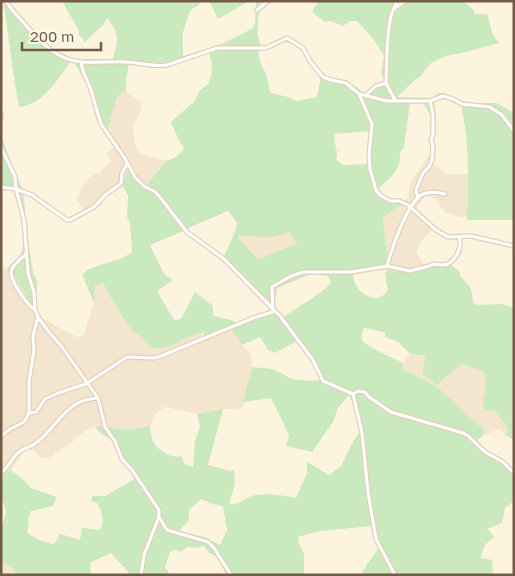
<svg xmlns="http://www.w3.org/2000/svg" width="515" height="576" font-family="'Golos Text',sans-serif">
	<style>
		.residential { fill: #f4e6ce }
		.green { fill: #cbe9be; fill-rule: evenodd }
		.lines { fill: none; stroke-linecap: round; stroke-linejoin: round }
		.street-casing { stroke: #e0d1bc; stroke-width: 5.5 }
		.street { stroke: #fff; stroke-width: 3 }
	</style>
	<rect width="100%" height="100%" fill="#fcf4df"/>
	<g class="residential">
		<path d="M126,91L141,103L140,114L133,124L135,145L139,153L166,161L144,188L134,178L107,195L102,205L90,211L84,209L77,200L82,186L95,173L99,175L101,170L112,162L107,154L114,146L106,135L117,97Z"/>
		<path d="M427,159L447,174H468L467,217H460L444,212L436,199L426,196L417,206V209L432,224L433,229L424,238L416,252L426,268L407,273L387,269V253L383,218L403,204L408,197L411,181Z"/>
		<path d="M289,232L298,244L258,259L239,239L238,234L252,238Z"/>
		<path d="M1,267L7,268L15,277L31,304L37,305L38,311L42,318L77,337L84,335L94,303L95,286L103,282L121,315L170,347L186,338L204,332V336L223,330L236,323L232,330L242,345L251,355L252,367L243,406L238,409H223L197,414L165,407L155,414L150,426L127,430L95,426L85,430L71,443L49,458H41L32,449L24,451L11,470L4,473L1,485Z"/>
		<path d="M410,354L461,364L485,372V391L484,396L485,406L483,408L484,410H494L506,425V434H504L500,429L484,435L483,429L436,386L404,370L402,366L406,360L405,358Z"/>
		<path d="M1,561L12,568L17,575H1Z"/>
	</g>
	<g class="green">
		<path d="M3,1H9L15,12L29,25L46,46L74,59H113C118,40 120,33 107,18L103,25L85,42L79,35L78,29L62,1H202L198,6L190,10L183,32V56L219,45L252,29L255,24L256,1H259L260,5L264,1H270L259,10C258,22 256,36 261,46L272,45L286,36C309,42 307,59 323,73C334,84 354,78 363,94L385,81L381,74L384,56L374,40L357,21H350L343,26L331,21L325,22L313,13V8L317,4V1H463L473,9L475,14H487L493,35L499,43L462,53L445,56L431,63L420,77L416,79L397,97L432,98L438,93H443L459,101L472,103H497L514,113V220H467C468,182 470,143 461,106L446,99L434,101L436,116L433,164L427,159L431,154L430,141L432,118L423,103H410L404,148L400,152C401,172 391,176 377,190L392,200L394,199L404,201L403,204L383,218L387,253L386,263L387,269C401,272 413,275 426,268L425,265C429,264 433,262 436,262C452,264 458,255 459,240L446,239C441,233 434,233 432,224L450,236L467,234L514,244V248L477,239L461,238L462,252L451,265L460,272V276L471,288L473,302L477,305L502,304L514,308V440L504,434H507L506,425L494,410H484L483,402L485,391V372L461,364L437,385L423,374L425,356L410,354L398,342L385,337V332L364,328C363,331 361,337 362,340C364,345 398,361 404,363L402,366L404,370L436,386L483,429L484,435L477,440L485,450L498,456L514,471V501L505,508L502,523L487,529L495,537C485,544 483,546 481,558L492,560L493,575H362C364,567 373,556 378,549L371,526L321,531L298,537L299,544L304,554V575H226L218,557L209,553L204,546L197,548L187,547L181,552L175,550L170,552L165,567L169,573L173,575H131L111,553L90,563L91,575H17L12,568L1,561V530L6,512L3,502L1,503V485L4,473L11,470L24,480L31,488L57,497L53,506L31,511L28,520L29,522L27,533L39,540L54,544L60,534L80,540L82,528L100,530C105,522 102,511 97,503L91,501L92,496H105L136,478L121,458L111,440L99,432L95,426L127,430L150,426C151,430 151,435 152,439C156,450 171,459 182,456L184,464L193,467L195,440L200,427L197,414L223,409L208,465L230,471L234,470L235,484L229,504C240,506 245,497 255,495C268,493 284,496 296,498L307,473V462L329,475L342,465L353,441L360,431L357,413L349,395L338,408L333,422L312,452L286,446L289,435L271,398L243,402L252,367L273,369L292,379L310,381L320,380L309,356L297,341L275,353L268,350L260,337L242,345L232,330L235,323L223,330L204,337V332L186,338L170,347L154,349L131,329L121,315L103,283L95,286L94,303L82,274C97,262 117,264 132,252L130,223L127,217L128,196L122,184L128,171L144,188L166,161L176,157L184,149L177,136L171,122L195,101L200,90L208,84L211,77L212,63L209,53L165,68H151L129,64L126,80V91L117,97L106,135L95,116L88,86L74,63L71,61C58,79 43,105 19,107C12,72 9,36 3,1ZM284,42C301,42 310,64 320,77V82L317,97L297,101L288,97L271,93L269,90C270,84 265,69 261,65L258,50L270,49ZM370,131L368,164L343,165L336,160C340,152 332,143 335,134ZM228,211L237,222L236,229L224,257C211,247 198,240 186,229ZM183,231L223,261L271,311L236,323L231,320L213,316V306L195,292L181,319L174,320L157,291L173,280L165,275L150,245ZM289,232L297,244L258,259L239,239L238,235C259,238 269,239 289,232ZM384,268L387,269L385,274L388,290C377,308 354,292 353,275ZM311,274L328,276L331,283L320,293L283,317C273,307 275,301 277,288ZM201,499L212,504L223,506L227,530L220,545L204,537L181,532L180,530L189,520V510Z"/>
		<path d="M209,1H249L218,19Z"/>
		<path d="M1,136L16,175L23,189L28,241L33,273L37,280V305L31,304L15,277L7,268C12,264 18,259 21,254C26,243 22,204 16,194C13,189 6,190 1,189Z"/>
	</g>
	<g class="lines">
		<defs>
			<g id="street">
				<path d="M6,1C11,10 17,15 23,22C39,40 55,60 82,62C96,63 111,61 125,62C139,62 152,67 167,65L217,48H266L287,38L303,48L310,61L323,77L331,80L346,83L359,94L372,124L369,155L370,169L376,190L380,195L390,201H399L408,205L436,230L448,237L471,236L514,246"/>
				<path d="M395,8L405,1"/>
				<path d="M257,10L268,1"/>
				<path d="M81,62L83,71L90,87L101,124L124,157L135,177L145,187L154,191L159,196L187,232L224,259L280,316L313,360L323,381L353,394L358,391L365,392L369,397L391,412L463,433L468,436L485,452L503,462L514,473"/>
				<path d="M386,83L395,100"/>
				<path d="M359,94L387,101H430L443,96L453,99L462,104L490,107L502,115L514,131"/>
				<path d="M366,95L376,86L386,83C387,61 386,38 391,16C392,11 395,7 397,1"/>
				<path d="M1,114V117"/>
				<path d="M1,147L15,177L16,189L32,195L67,220H70L94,207L105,195L119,185L121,183L122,173L127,164"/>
				<path d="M1,187L16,189L24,220L28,273L34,292L35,310L38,317L49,332L62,347L98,398L105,427L115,441L122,459L132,470L159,510V517L144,555L141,575"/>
				<path d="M418,199L416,190L423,173L429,167L432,160L433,146L431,140L433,134V114L430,101"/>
				<path d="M26,254C22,258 15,263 12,269C7,277 27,305 35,310"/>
				<path d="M387,266C392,248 406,206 421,195C428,191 437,192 445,194"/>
				<path d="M353,394L362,433L368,492L376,539L395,575"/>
				<path d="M29,413L36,412L45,399L58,393L86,384L127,357L155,358L161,356L256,317L273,312L272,287L291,276L304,272H351L387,266L410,271L429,266L433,264C436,264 438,265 441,265C454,266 463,248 459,237"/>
				<path d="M1,436L10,429L24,422L29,413V381L34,350L33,336L38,317"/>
				<path d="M1,473C9,467 12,457 19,452C24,448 31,447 36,443C58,427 65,399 98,398"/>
				<path d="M159,517L167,530L208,542L214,548L231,575"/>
			</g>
		</defs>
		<use href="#street" class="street-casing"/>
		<use href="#street" class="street"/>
	</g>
	<rect width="515" height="576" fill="none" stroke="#735b47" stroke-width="5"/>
	<path d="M22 42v8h79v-8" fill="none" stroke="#735b47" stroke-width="2.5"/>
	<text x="30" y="42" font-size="15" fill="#735b47" stroke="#fff8e6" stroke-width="4" paint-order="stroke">200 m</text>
</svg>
